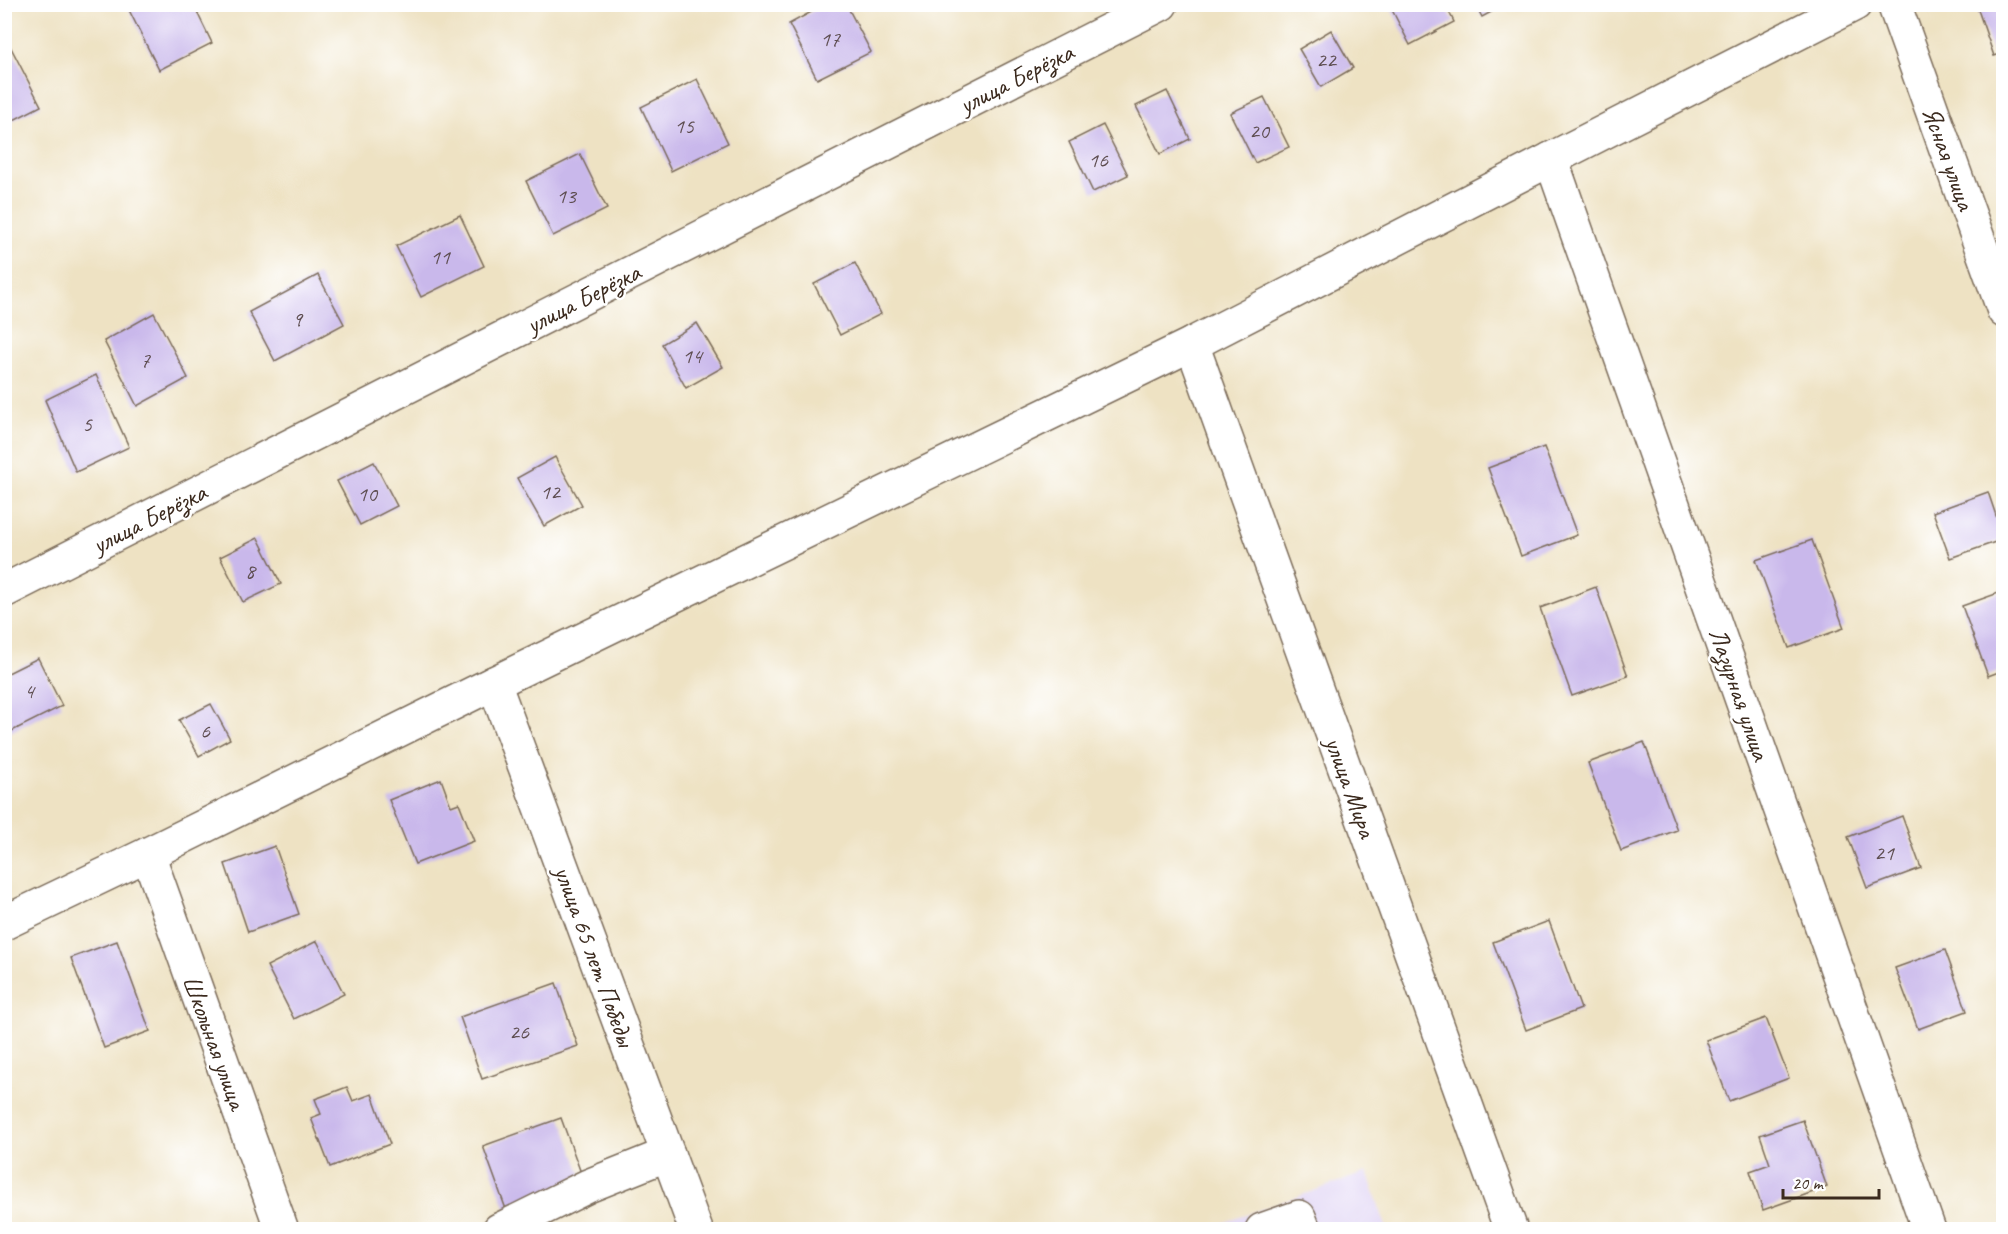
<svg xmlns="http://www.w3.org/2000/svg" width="2008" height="1234" font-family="Caveat,sans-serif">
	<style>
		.built { fill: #e0d4f4 }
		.building { fill: #c9b8eb }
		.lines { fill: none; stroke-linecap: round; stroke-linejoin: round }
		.minor-casing { stroke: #7a6a58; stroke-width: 36 }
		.minor { stroke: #fff; stroke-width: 33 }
		.labels { text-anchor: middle; stroke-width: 5; stroke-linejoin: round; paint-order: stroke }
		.number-label { font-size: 22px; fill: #5e4e51 }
		.street-label { font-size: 26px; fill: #3b2a1e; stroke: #fff }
	</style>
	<rect width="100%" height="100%" fill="#fff"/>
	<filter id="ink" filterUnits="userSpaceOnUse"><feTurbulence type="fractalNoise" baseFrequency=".0167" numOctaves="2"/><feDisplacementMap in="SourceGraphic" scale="12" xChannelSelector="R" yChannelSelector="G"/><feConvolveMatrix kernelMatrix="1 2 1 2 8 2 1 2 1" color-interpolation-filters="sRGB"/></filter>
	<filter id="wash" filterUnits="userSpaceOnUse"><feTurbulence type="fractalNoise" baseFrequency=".008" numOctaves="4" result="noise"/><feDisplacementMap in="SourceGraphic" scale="24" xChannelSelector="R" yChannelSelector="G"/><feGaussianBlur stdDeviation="1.35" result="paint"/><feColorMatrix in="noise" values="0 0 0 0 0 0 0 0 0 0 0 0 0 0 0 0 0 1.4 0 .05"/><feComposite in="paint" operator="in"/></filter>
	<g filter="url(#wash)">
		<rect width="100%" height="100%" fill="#eee2c3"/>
		<path class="built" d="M1367,1172L1387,1229L1203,1230Z"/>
		<g id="blocks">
			<g class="building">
				<path d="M139,4H193L212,43L159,70L129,10Z"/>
				<path d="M826,4H846L871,52L817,79L789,24Z"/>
				<path d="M1389,4H1445L1454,22L1410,45Z"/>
				<path d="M1475,4H1506L1482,17Z"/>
				<path d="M1976,4H2004V53L1994,56Z"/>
				<path d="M1331,30L1353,68L1321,87L1299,49Z"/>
				<path d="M7,40L41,106L4,125V41Z"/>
				<path d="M697,79L728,143L671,171L641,107Z"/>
				<path d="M1167,91L1190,139L1160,154L1136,106Z"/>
				<path d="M1264,97L1289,147L1255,163L1230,113Z"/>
				<path d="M1103,125L1128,175L1093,192L1069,142Z"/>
				<path d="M580,154L607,209L553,236L526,181Z"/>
				<path d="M460,215L484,266L421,297L396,246Z"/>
				<path d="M855,263L881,314L840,335L814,284Z"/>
				<path d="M318,275L344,324L275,361L249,312Z"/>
				<path d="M154,313L188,378L137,406L104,341Z"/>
				<path d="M697,323L723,367L686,388L662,344Z"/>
				<path d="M96,375L129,447L76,472L45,400Z"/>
				<path d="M1544,447L1577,535L1521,556L1488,468Z"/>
				<path d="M555,457L582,505L544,526L517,478Z"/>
				<path d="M374,462L397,506L360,525L337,481Z"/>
				<path d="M1988,492L2004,539L1950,558L1933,512Z"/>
				<path d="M258,538L281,584L243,602L220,557Z"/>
				<path d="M1812,540L1844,628L1789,648L1756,560Z"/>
				<path d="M1596,587L1628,676L1572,696L1540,608Z"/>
				<path d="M2004,591V670L1988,676L1962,606Z"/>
				<path d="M38,658L62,706L4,735V675Z"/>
				<path d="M211,704L230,739L199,756L179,720Z"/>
				<path d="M1644,742L1677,830L1621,851L1588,763Z"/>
				<path d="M441,779L451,806L459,803L474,841L415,864L389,800Z"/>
				<path d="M1902,816L1921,868L1867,888L1848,837Z"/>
				<path d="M275,846L299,914L248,932L225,864Z"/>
				<path d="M1549,921L1581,1009L1526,1030L1493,942Z"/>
				<path d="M117,941L150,1031L104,1048L71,958Z"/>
				<path d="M317,941L344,994L294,1019L267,966Z"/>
				<path d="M1945,950L1967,1011L1918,1029L1895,968Z"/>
				<path d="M556,983L578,1046L482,1079L460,1017Z"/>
				<path d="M1766,1018L1789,1078L1729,1101L1706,1040Z"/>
				<path d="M347,1087L353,1101L372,1094L390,1144L330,1167L311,1118L321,1114L315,1099Z"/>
				<path d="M561,1118L585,1184L507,1212L483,1146Z"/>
				<path d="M1803,1120L1827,1187L1763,1210L1750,1171L1770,1164L1760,1135Z"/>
			</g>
		</g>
	</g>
	<g filter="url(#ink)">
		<use href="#blocks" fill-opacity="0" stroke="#7a6a58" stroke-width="1.5"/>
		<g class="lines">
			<defs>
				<g id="minor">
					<path d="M1894,4L2004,311"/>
					<path d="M1551,159L1929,1230"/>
					<path d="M1192,344L1511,1230"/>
					<path d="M4,591L1161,4"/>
					<path d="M494,683L696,1230"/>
					<path d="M148,854L282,1230"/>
					<path d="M4,923L148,854L494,683L1192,344L1551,159L1855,4"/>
					<path d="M499,1230L588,1186L668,1154"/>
					<path d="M1262,1230L1299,1217L1304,1230"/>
				</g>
			</defs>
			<use href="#minor" class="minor-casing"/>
			<use href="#minor" class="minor"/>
		</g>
	</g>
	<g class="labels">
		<g class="number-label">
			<text x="830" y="46">17</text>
			<text x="1326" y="67">22</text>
			<text x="684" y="133">15</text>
			<text x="1259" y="138">20</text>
			<text x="1098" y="167">16</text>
			<text x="566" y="203">13</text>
			<text x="440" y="264">11</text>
			<text x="297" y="326">9</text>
			<text x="692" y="363">14</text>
			<text x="145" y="367">7</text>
			<text x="87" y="431">5</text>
			<text x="550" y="499">12</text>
			<text x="367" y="501">10</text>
			<text x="250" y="578">8</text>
			<text x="29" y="698">4</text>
			<text x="205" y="738">6</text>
			<text x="1884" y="860">21</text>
			<text x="519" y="1039">26</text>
		</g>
		<g class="street-label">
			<text transform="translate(1016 78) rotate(-27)" y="9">улица Берёзка</text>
			<text transform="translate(1949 158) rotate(70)" y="9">Ясная улица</text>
			<text transform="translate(583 298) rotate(-27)" y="9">улица Берёзка</text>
			<text transform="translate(149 518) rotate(-27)" y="9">улица Берёзка</text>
			<text transform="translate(1740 694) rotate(71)" y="9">Лазурная улица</text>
			<text transform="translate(1351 787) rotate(70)" y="9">улица Мира</text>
			<text transform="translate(595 956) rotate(70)" y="9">улица 65 лет Победы</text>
			<text transform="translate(215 1042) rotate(70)" y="9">Школьная улица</text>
		</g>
	</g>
	<rect width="2008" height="1234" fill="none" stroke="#fff" stroke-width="24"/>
	<path d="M1783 1189v9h96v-9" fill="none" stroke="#3b2a1e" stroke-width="3"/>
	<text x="1792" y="1189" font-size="18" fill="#3b2a1e" stroke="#ffffff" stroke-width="4.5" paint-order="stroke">20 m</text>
</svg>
